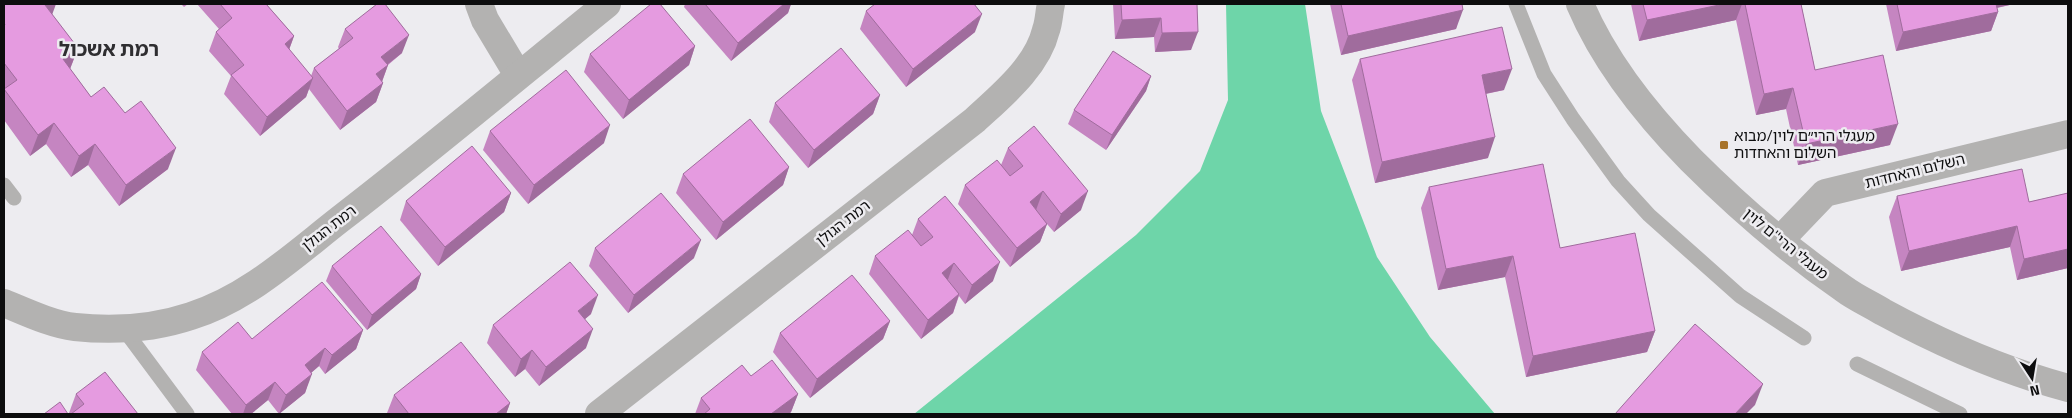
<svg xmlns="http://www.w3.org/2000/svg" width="2072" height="418" font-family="'Titillium Web','Noto Sans Hebrew',sans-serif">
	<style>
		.green { fill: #6ed5a9 }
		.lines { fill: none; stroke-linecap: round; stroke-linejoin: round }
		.service { stroke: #b3b2b1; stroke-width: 15 }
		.minor { stroke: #b3b2b1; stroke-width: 28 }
		.wall { fill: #c585c1 }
		.shaded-wall { fill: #a06c9d }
		.building { fill: #e59be0; stroke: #a06c9d }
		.poi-dot { fill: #a7732b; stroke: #edecf0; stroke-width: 2 }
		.labels { text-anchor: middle; stroke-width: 5; stroke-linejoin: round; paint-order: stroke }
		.poi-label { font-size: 15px; fill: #0d0d0e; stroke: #edecf0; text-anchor: start }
		.street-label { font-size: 15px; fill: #0d0d0e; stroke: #edecf0 }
		.district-label { font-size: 20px; font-weight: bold; fill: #2f2e31; stroke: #edecf0 }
	</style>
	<rect width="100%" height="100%" fill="#edecf0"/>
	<path class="green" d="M1226,4H1305L1321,111L1377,257L1430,337L1495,414H914L1136,235L1200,171L1228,100Z"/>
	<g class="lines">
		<g class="service">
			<path d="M1516,4L1544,74L1573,119L1618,181L1649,215L1740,296L1804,338"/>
			<path d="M4,185L14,198"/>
			<path d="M123,328L187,414"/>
			<path d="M1857,364L1960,414"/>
		</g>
		<g class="minor">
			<path d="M479,4L485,20L518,75"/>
			<path d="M1580,4C1605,63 1646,114 1691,160C1738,207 1789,251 1844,289C1856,298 1870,304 1883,312C1942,344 2004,371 2068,388"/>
			<path d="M1780,240L1825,193L2068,134"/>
			<path d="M4,303C26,312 51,324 75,327C113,331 155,328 191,316C248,298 293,256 339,220C430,150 518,76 607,4"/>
			<path d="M599,414L975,120C1002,95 1037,67 1046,30C1049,22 1049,12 1051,4"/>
		</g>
	</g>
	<g class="wall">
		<path d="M4,4L52,15L78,48L70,69L91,97L168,169L119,206L88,165L71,177L46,144L30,156L4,120Z"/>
		<path d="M181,4H188L184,7Z"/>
		<path d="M197,4H269L267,5L294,36L289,50L311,76L314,68L339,49L338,47L345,29L402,53L388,65L382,82L383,83L376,102L340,130L309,89L306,97L260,136L224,94L231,76L209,51L216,32L219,29Z"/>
		<path d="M685,4H791L788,13L731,61L684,7Z"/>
		<path d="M1113,4H1197L1191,50L1155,52L1154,37L1115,39Z"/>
		<path d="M1330,4H1462L1456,29L1341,55Z"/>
		<path d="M1631,4H1801L1815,70L1890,145L1798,165L1786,109L1756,115L1736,20L1639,41Z"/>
		<path d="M1886,4H2014L1997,8L1998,12L1991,31L1896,51Z"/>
		<path d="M866,11L975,32L906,87L860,29Z"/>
		<path d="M695,46L689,65L623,119L584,72L590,54Z"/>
		<path d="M1360,59L1504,90L1486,94L1488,158L1375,183L1352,80Z"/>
		<path d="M1151,76L1146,91L1106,150L1068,124L1074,110Z"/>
		<path d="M880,95L873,114L808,168L769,122L775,103Z"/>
		<path d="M490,131L604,143L528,204L483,150Z"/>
		<path d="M1008,148L1081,210L1054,232L1047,224L1040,242L1010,267L958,204L965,185L1001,165Z"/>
		<path d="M789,167L783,185L716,240L676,193L683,174Z"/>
		<path d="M1429,187L1560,248L1655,331L1647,352L1526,377L1505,277L1438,290L1421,208Z"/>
		<path d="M511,193L504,212L438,266L400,220L406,201Z"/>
		<path d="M2068,193V268L2017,280L2010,247L1901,271L1889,217L1897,196L2029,202Z"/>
		<path d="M918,219L993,281L965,304L959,296L953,313L921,339L869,274L875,256L912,235Z"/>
		<path d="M595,248L694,258L628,313L589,266Z"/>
		<path d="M332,266L421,274L416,289L367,330L326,281Z"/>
		<path d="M591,314L585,319L586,348L539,386L525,369L515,377L487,343L493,325Z"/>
		<path d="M890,321L883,339L810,398L773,352L780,333Z"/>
		<path d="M363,330L356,349L325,374L319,366L311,373L305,393L279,414L268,400L251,414H232L196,370L202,352L252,339Z"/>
		<path d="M751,376L798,394L791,412L789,414H695L701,398Z"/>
		<path d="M76,394L138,414H70L69,413Z"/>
		<path d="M394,395L510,403L506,414H388L387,413Z"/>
	</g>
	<g class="shaded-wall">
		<path d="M47,4H56L52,15L45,5Z"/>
		<path d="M784,4H791L788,13L731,61L738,43Z"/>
		<path d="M1724,4H1742L1736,20L1639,41L1647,20Z"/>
		<path d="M1988,4H2014L1986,10Z"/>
		<path d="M1463,10L1456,29L1341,55L1348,36Z"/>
		<path d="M1998,12L1991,31L1896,51L1903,32Z"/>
		<path d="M982,14L975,32L906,87L913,69Z"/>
		<path d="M1161,18L1154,37L1115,39L1122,20Z"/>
		<path d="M1198,32L1191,50L1155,52L1162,33Z"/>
		<path d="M409,35L402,53L374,75L381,57Z"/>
		<path d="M294,36L287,55L285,44Z"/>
		<path d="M695,46L689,65L623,119L629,100Z"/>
		<path d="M78,48L70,69L63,59Z"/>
		<path d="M388,65L381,84L376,74Z"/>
		<path d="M1512,69L1504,90L1474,96L1482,75Z"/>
		<path d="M1151,76L1146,91L1106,150L1112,135Z"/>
		<path d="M313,78L306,97L260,136L267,117Z"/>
		<path d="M383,83L376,102L340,130L347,111Z"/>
		<path d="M1793,88L1786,109L1756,115L1764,94Z"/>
		<path d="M880,95L873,114L808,168L814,150Z"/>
		<path d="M54,123L46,144L30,156L38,135Z"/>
		<path d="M1898,124L1890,145L1798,165L1806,144Z"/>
		<path d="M610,125L604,143L528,204L534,185Z"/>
		<path d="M1495,137L1488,158L1375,183L1382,162Z"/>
		<path d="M95,144L88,165L71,177L79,156Z"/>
		<path d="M176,148L168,169L119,206L126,185Z"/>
		<path d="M789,167L783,185L716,240L723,222Z"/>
		<path d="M1043,191L1036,210L1030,202Z"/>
		<path d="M1088,191L1081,210L1054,232L1061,214Z"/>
		<path d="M511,193L504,212L438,266L445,247Z"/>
		<path d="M1047,224L1040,242L1010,267L1017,248Z"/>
		<path d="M2017,226L2010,247L1901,271L1909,251Z"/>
		<path d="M701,240L694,258L628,313L634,295Z"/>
		<path d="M2068,249V268L2017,280L2024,259Z"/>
		<path d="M1513,256L1505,277L1438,290L1446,269Z"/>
		<path d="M1000,262L993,281L965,304L972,285Z"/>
		<path d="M954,263L947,282L942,273Z"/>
		<path d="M421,274L416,289L367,330L372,315Z"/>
		<path d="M959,294L953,313L921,339L928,320Z"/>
		<path d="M598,295L591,314L572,330L578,311Z"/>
		<path d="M890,321L883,339L810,398L817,379Z"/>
		<path d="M593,329L586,348L539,386L546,367Z"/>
		<path d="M363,330L356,349L325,374L332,355Z"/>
		<path d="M1655,331L1647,352L1526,377L1533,356Z"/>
		<path d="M325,348L319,366L298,384L305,365Z"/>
		<path d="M532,350L525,369L515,377L521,359Z"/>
		<path d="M312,374L305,393L279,414L286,395Z"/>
		<path d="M275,382L268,400L251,414H243L246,405Z"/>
		<path d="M1763,384L1755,405L1746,414H1735Z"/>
		<path d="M798,394L791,412L789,414H771Z"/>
		<path d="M510,403L506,414H496Z"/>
	</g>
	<g class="building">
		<path d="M4,4H47L45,5L78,48L63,59L91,97L104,87L125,113L141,101L176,148L126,185L95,144L79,156L54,123L38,135L4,89L17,80L4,63V26L5,25L4,23Z"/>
		<path d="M220,4H266L294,36L285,44L313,78L267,117L231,75L244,65L216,32L232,18Z"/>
		<path d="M377,4H385L409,35L381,57L388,65L376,74L383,83L347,111L314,68L353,38L345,29Z"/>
		<path d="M651,4H660L695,46L629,100L590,54Z"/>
		<path d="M705,4H784L738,43Z"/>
		<path d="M875,4H974L982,14L913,69L866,11Z"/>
		<path d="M1121,4H1197L1198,32L1162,33L1161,18L1122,20Z"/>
		<path d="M1341,4H1462L1463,10L1348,36Z"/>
		<path d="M1643,4H1724L1647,20Z"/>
		<path d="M1745,4H1801L1815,70L1883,55L1898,124L1806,144L1793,88L1764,94Z"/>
		<path d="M1897,4H1996L1998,12L1903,32Z"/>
		<path d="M1502,27L1512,69L1482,75L1495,137L1382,162L1360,59Z"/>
		<path d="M841,48L880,95L814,150L775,103Z"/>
		<path d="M1113,51L1151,76L1112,135L1074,110Z"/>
		<path d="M566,70L610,125L534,185L490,131Z"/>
		<path d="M750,119L789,167L723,222L683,174Z"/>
		<path d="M1034,126L1088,191L1061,214L1043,191L1030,202L1047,224L1017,248L965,185L997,160L1010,176L1023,166L1008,148Z"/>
		<path d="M472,146L511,193L445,247L406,201Z"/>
		<path d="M1543,164L1560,248L1635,233L1655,331L1533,356L1513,256L1446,269L1429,187Z"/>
		<path d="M2022,169L2029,202L2068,193V249L2024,259L2017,226L1909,251L1897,196Z"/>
		<path d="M661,193L701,240L634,295L595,248Z"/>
		<path d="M945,196L1000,262L972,285L954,263L942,273L959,294L928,320L875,256L908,230L921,246L933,237L918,219Z"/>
		<path d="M381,226L421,274L372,315L332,266Z"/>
		<path d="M570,262L598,295L578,311L593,329L546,367L532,350L521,359L493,325Z"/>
		<path d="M852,275L890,321L817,379L780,333Z"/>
		<path d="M322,282L363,330L332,355L325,348L305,365L312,374L286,395L275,382L246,405L202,352L238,322L252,339Z"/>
		<path d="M1695,324L1763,384L1735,414H1615Z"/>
		<path d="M461,342L510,403L496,414H409L394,395Z"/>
		<path d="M772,360L798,394L771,414H704L710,409L701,398L742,365L751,376Z"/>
		<path d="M105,372L138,414H71L84,404L76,394Z"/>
		<path d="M60,402L68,414H44Z"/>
	</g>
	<rect class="poi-dot" x="1719" y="140" width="10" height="10" rx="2.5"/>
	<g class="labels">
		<g class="poi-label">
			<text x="1734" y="141">מעגלי הרי״ם לוין/מבוא<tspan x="1734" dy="17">השלום והאחדות</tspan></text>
		</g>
		<g class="street-label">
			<text transform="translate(1915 171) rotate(-14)" y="5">השלום והאחדות</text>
			<text transform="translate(843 223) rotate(-38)" y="5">רמת הגולן</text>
			<text transform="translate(329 228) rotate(-38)" y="5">רמת הגולן</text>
			<text transform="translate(1786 244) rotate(39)" y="5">מעגלי הרי''ם לוין</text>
		</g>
		<g class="district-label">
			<text x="109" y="56">רמת אשכול</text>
		</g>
	</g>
	<rect width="2072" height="418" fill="none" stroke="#0d0d0e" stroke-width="10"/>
	<g transform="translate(2032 378) rotate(168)" stroke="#edecf0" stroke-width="4" paint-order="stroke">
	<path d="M0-4L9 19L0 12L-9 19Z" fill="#0d0d0e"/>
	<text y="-8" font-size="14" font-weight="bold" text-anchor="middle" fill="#0d0d0e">N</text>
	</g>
</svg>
